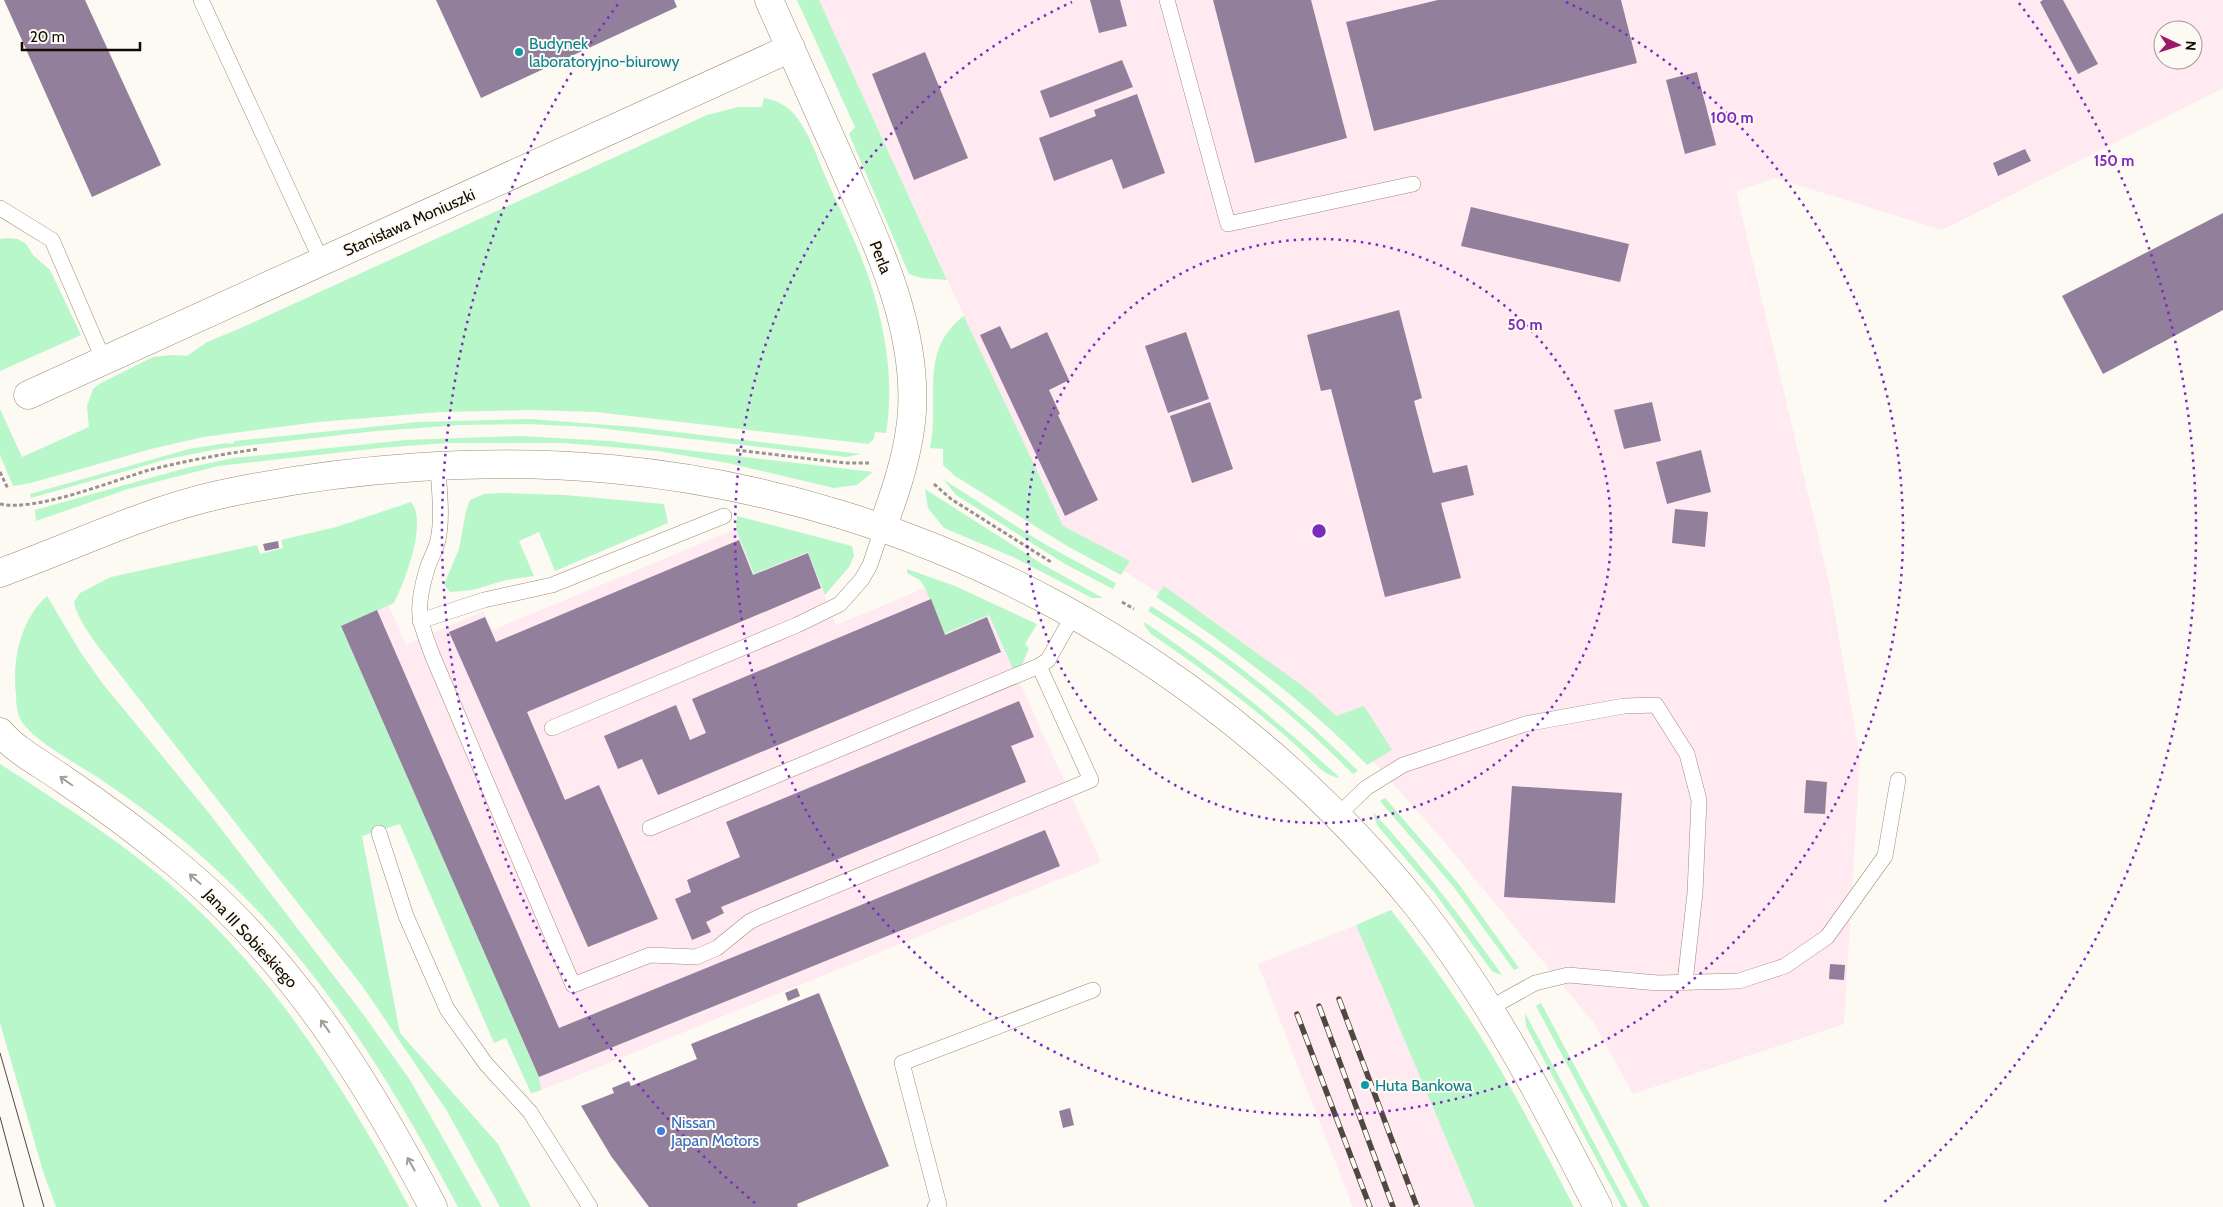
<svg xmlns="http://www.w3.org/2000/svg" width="2223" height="1207" font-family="Cabin,sans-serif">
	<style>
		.industrial { fill: #feeaf0; fill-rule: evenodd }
		.green { fill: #b8f7ca }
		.building { fill: #927f9b }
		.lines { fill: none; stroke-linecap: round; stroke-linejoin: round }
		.service-casing { stroke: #9f8d70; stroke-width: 16 }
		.minor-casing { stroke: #9f8d70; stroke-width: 29 }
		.tertiary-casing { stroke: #9f8d70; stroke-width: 29 }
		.secondary-casing { stroke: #9f8d70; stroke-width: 29 }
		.path { stroke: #98938c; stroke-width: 3; stroke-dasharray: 4 2.5; stroke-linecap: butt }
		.service { stroke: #fff; stroke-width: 15 }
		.minor { stroke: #fff; stroke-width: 28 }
		.tertiary { stroke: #fff; stroke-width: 28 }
		.secondary { stroke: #fff; stroke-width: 28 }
		.tram { stroke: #4e4840; stroke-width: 1 }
		.rail-casing { stroke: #4e4840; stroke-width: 5.5 }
		.rail { stroke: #fdf9f3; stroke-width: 4; stroke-dasharray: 11; stroke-linecap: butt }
		.oneway { stroke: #a09d9a }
		.ring { fill: none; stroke: #7b2cbf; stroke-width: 2.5; stroke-dasharray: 2.5 5 }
		.culture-dot { fill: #0f9aa8; stroke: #fdf9f3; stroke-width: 2 }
		.shop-dot { fill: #3f7fe0; stroke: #fdf9f3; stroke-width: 2 }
		.labels { text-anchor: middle; stroke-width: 4; stroke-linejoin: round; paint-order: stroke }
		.culture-label { font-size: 16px; fill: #0d838f; stroke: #fdf9f3; text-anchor: start }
		.street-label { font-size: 16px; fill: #110a02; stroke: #fdf9f3 }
		.shop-label { font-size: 16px; fill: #366cbe; stroke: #fdf9f3; text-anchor: start }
		.centre { fill: #7b2cbf; stroke: #fdf9f3; stroke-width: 2.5 }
		.ring-label { font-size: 15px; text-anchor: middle; font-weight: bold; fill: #7b2cbf; stroke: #fdf9f3; stroke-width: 4; stroke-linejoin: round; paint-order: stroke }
	</style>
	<rect width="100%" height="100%" fill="#fdf9f3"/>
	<g class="industrial">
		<path d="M819,0H2223V88L1942,230L1776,178L1736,191L1829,582L1860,757L1844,1024L1633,1094L1594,1023L1442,839L1357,743L1218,632L1066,533L971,331ZM2163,30H2193V60H2163Z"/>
		<path d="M736,529L754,574L808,552L836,625L925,588L944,634L989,615L1101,862L532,1094L330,630L387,601L406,645L483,611L493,630Z"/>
		<path d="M1356,925L1475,1207H1353L1258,964Z"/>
	</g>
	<g class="green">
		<path d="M797,0H819L947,280L921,278L909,274L849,134L855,127Z"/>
		<path d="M764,98C776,100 786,105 794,114C809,132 817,157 826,178C845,221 867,263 878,309C888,348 893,393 886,433L875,432L874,439L868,444L596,412L532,410L441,412L318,422L203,437L151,449L31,483L13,486L0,455V409L22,457L89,427L87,406L93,389L101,383L153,357L172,355L187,356L207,342L241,328L707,115L738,107H762Z"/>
		<path d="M7,238L18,239L26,244L33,255L50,270L81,335L0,371V239Z"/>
		<path d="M964,316L1063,526L1130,561L1121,575L1067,546L955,476L943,465V449L930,448C940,399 918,350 964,316Z"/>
		<path d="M530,419L635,427L861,454L846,457L590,427L529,424L461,425L376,431L217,449L168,459L31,498L30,494L189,449L227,443V444L234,443V441L419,422Z"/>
		<path d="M520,436L609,441L873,472L857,485L834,488L728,463L658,451L564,443H445L380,448L218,466L128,489L36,521L35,510L186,468L234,458L406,440Z"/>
		<path d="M944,480L1046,545L1116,583L1113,589L1065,564L956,495Z"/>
		<path d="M925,489L1042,564L1103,598H1092L1013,557L944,528L928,508Z"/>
		<path d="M502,493L564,495L664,504L668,523L555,571L539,532L519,541L534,576L506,580L473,590L450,592L444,585L459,549L466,511L470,500L484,494Z"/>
		<path d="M411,502C428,522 405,581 394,603L341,626L539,1077L541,1090L531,1093L506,1038L494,1043L400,824L362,836L400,1033L498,1144L531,1207H500L447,1111L363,987L122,677C108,658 78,625 74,602L80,593L111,577L257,545L260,554L283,548L281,540L336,527Z"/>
		<path d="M737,516L852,546L854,556L849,567L825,595L808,552L754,574L736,529Z"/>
		<path d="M907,569L955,586L1037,624L1025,644L1029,648L1022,665L1014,671L989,615L944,634L925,588L920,580L907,573Z"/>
		<path d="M1164,586L1308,690L1336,716L1364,706L1392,750L1367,765C1305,701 1231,647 1156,597Z"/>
		<path d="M47,596L81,653L103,684L209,813L363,1014L410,1080L482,1207H458C387,1074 313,954 199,854C170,828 138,805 106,783C84,767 33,742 20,719C17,712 16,703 16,695C12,661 20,620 47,596Z"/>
		<path d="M1151,606C1226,653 1295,708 1358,771L1353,774C1291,711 1222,657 1148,611Z"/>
		<path d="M1144,622C1214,669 1278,721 1340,778C1323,776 1312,760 1300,749C1253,707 1203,669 1151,634L1145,626Z"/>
		<path d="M0,764C54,799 108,833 158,874C267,964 343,1084 409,1207H56L43,1171L0,1023Z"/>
		<path d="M1385,798L1458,883L1519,968L1514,970L1453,886L1380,801Z"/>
		<path d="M1373,812C1420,863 1462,918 1502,975L1493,972L1489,967L1434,892L1377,825Z"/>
		<path d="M1391,910C1423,951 1453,993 1481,1037C1515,1092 1544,1150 1574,1207H1475L1356,925Z"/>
		<path d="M1541,1003L1650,1207H1643L1536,1006Z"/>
		<path d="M1525,1013L1628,1207H1622L1526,1026Z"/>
	</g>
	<g class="building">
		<path d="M4,0H85L161,165L92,197Z"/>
		<path d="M436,0H674L677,7L481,98Z"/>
		<path d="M1090,0H1120L1127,26L1099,33Z"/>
		<path d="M1213,0H1311L1347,138L1255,163Z"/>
		<path d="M1438,0H1621L1637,63L1374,131L1346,22Z"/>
		<path d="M2043,0H2063L2098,64L2078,74L2040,2Z"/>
		<path d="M925,52L968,158L914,180L872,74Z"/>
		<path d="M1122,60L1133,87L1050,118L1040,91Z"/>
		<path d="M1697,72L1716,145L1685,154L1666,80Z"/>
		<path d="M1137,94L1165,173L1123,189L1112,159L1054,181L1039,138L1096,116L1094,110Z"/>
		<path d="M2025,149L2031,161L1998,176L1993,163Z"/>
		<path d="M1471,207L1629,244L1620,282L1461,246Z"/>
		<path d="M2223,213V310L2103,374L2062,296Z"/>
		<path d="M1399,310L1422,398L1414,401L1433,473L1467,465L1474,495L1441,503L1461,578L1385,597L1331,389L1321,391L1307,335Z"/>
		<path d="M1000,326L1011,349L1047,332L1069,380L1049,390L1060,414L1058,415L1098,500L1065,516L980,335Z"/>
		<path d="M1186,332L1209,399L1168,413L1145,346Z"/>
		<path d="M1210,402L1233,469L1192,483L1170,416Z"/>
		<path d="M1652,402L1661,441L1624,449L1614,410Z"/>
		<path d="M1701,450L1711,492L1667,504L1656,462Z"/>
		<path d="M1675,509L1708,512L1705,547L1672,543Z"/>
		<path d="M739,540L753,575L808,553L821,588L527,712L565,800L599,785L658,919L588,947L449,632L485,617L496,642Z"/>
		<path d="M278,541L279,548L265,551L263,544Z"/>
		<path d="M931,599L945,635L987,617L1001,652L658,795L642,759L618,769L604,736L676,705L690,740L706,733L692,699Z"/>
		<path d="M377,610L559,1028L1045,830L1060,866L539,1077L341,626Z"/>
		<path d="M1019,701L1034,737L1011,746L1026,782L721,907L724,913L706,922L711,932L692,940L675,899L691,892L687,880L740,857L726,822Z"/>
		<path d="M1806,780L1827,782L1825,814L1804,813Z"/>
		<path d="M1512,786L1622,793L1615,903L1504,897Z"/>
		<path d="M1830,964L1845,965L1844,980L1829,979Z"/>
		<path d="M797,988L800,996L788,1001L785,993Z"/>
		<path d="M819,993L889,1166L797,1204L798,1207H649L611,1156L581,1106L614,1093L612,1088L629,1081L631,1086L697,1059L691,1044Z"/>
		<path d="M1070,1108L1074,1125L1063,1128L1059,1111Z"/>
	</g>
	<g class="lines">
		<defs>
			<g id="service">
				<path d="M201,0L322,262"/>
				<path d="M1167,0L1228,224L1413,184"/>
				<path d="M0,208L52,240L104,361"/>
				<path d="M438,467C439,490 443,516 438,540C436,550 430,559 427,569C415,610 418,617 433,657L573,985L650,955L696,957L717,948L749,922L759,917L1091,780L1039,666"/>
				<path d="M420,621L484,600L552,585L724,516"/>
				<path d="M552,728L797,625L840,604L862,579L870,565L882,529"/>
				<path d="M1337,816L1366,788L1403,765L1525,724L1624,706L1656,705L1687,754L1699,800L1695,893L1685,982"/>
				<path d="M650,828L1039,666L1048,660L1074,614"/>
				<path d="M379,833L406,916L447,1009L486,1064L530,1112L590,1207"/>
				<path d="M1490,1008L1535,983L1568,975L1658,983L1739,981L1785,966L1827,937L1885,856L1898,780"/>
				<path d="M935,1207L939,1205L902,1063L1093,990"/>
			</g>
			<g id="minor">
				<path d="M769,0C794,55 818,111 843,166C877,244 917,325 912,412C909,453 896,490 882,529"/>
				<path d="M28,395L791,48"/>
			</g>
			<path id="tertiary" d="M0,573C72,547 143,512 218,495C341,468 486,457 611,469C927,498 1223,662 1420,909C1492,1001 1545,1104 1598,1207"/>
			<path id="secondary" d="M0,732C17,752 42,764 63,779C103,806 141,834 178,865C290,957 367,1080 433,1207"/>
		</defs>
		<use href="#service" class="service-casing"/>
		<use href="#minor" class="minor-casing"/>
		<use href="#tertiary" class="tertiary-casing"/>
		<use href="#secondary" class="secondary-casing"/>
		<g class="path">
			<path d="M736,450L845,463H869"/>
			<path d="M0,472L8,489"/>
			<path d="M934,484L951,499L1051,562"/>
			<path d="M0,504C36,512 112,481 149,470C185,461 222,454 259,449"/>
			<path d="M1122,602L1134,609"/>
		</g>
		<use href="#service" class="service"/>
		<use href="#minor" class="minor"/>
		<use href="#tertiary" class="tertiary"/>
		<use href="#secondary" class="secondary"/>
		<g class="tram">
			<path d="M0,1053L44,1207"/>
			<path d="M0,1117L24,1207"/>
		</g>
		<defs>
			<g id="rail">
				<path d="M1339,999L1417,1207"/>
				<path d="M1319,1006L1393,1207"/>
				<path d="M1297,1014L1370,1207"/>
			</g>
		</defs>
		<use href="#rail" class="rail-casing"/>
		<use href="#rail" class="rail"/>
	</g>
	<defs><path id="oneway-shaft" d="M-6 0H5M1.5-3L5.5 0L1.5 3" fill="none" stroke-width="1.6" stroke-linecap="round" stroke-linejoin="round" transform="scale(1.25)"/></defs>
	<g class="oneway">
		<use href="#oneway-shaft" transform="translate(66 781) rotate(-145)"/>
		<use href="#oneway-shaft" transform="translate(195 879) rotate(-139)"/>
		<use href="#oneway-shaft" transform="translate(325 1026) rotate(-126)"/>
		<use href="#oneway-shaft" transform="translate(411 1164) rotate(-119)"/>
	</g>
	<g class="ring">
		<circle cx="1319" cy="531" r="292"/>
		<path d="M1566 2A584 584 0 1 1 1072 2"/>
		<path d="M755 1203A877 877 0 0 1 619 3M2019 3A877 877 0 0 1 1883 1203"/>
	</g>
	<g class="culture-dot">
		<circle cx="519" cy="52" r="5"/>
		<circle cx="1365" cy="1085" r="5"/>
	</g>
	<circle class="shop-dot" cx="661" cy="1131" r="5"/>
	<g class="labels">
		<g class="culture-label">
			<text x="529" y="49">Budynek<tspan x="529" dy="18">laboratoryjno-biurowy</tspan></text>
			<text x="1375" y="1091">Huta Bankowa</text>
		</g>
		<g class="street-label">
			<text transform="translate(409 222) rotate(-24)" y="6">Stanisława Moniuszki</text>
			<text transform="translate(881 257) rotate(69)" y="6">Perla</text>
			<text transform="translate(251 938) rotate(47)" y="6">Jana III Sobieskiego</text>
		</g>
		<g class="shop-label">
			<text x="671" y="1128">Nissan<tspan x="671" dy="18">Japan Motors</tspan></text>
		</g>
	</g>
	<circle cx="1319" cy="531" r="8" class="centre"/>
	<g class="ring-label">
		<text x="1732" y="123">100 m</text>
		<text x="2114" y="166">150 m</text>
		<text x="1525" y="330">50 m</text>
	</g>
	<g transform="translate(2178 45) rotate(94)"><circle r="24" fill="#fdf9f3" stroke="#9f9993"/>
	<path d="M0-4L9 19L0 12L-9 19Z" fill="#9e196a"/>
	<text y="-8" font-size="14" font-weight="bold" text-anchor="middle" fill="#110a02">N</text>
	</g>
	<path d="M22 42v8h118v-8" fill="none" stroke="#110a02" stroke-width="2.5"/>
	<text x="30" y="42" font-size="15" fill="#110a02" stroke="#fdf9f3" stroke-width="4" paint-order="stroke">20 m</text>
</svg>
